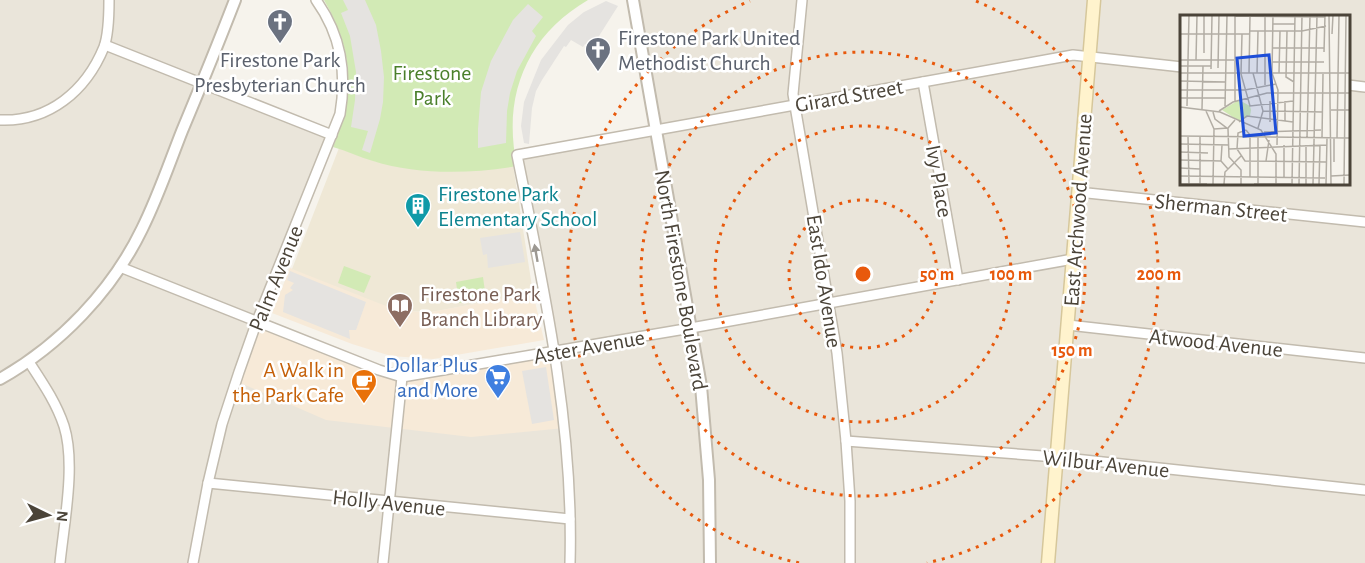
<svg xmlns="http://www.w3.org/2000/svg" width="1365" height="563" font-family="'Alegreya Sans',sans-serif">
	<style>
		.residential { fill: #eae5da; fill-rule: evenodd }
		.commercial { fill: #f7ead8 }
		.education { fill: #efe8d6 }
		.green { fill: #d2eab5 }
		.parking { fill: #e5e3e0 }
		.lines { fill: none; stroke-linecap: round; stroke-linejoin: round }
		.minor-casing { stroke: #c2bbae; stroke-width: 12 }
		.tertiary-casing { stroke: #c2bbae; stroke-width: 14 }
		.secondary-casing { stroke: #d6c79b; stroke-width: 15 }
		.minor { stroke: #fff; stroke-width: 9 }
		.tertiary { stroke: #fff; stroke-width: 10 }
		.secondary { stroke: #fff3cd; stroke-width: 12 }
		.oneway { fill: #9c9892 }
		.ring { fill: none; stroke: #e8590c; stroke-width: 3; stroke-dasharray: 3 6 }
		.labels { text-anchor: middle; stroke-width: 5; stroke-linejoin: round; paint-order: stroke }
		.worship-label { font-size: 22px; fill: #5b616d; stroke: #fff; text-anchor: start }
		.park-label { font-size: 22px; fill: #4a7f2a; stroke: #fff }
		.street-label { font-size: 22px; fill: #4b4439; stroke: #fff }
		.culture-label { font-size: 22px; fill: #0d838f; stroke: #fff; text-anchor: start }
		.education-label { font-size: 22px; fill: #785e54; stroke: #fff; text-anchor: start }
		.shop-label { font-size: 22px; fill: #366cbe; stroke: #fff; text-anchor: end }
		.food-label { font-size: 22px; fill: #c56008; stroke: #fff; text-anchor: end }
		.inset-road { fill: none; stroke: #b2ada4; stroke-width: 1.5 }
		.view { fill: #1d4ed8; fill-opacity: 0.15; stroke: #1d4ed8; stroke-width: 3 }
		.inset-edge { fill: none; stroke: #4b4439; stroke-width: 3 }
		.centre { fill: #e8590c; stroke: #fff; stroke-width: 3 }
		.ring-label { font-size: 18px; text-anchor: middle; font-weight: bold; fill: #e8590c; stroke: #fff; stroke-width: 5; stroke-linejoin: round; paint-order: stroke }
	</style>
	<rect width="100%" height="100%" fill="#f6f3ec"/>
	<path class="residential" d="M0,0H235L201,84L332,135L239,372L565,428L517,155L655,130L634,0H1365V563H0ZM1182,16H1348V183H1182Z"/>
	<g class="commercial">
		<path d="M290,268L408,311L431,312L533,293L544,340L433,359L391,356L352,344L272,313Z"/>
		<path d="M257,321L402,377L554,352L565,428L471,437L326,420L236,381Z"/>
	</g>
	<path class="education" d="M339,148L374,161L394,165H513L533,293L431,312L408,311L386,306L292,269Z"/>
	<g class="green">
		<path d="M324,0H588C526,36 502,97 517,166C471,174 417,175 373,161C359,157 347,151 333,147C355,92 354,52 324,0Z"/>
		<path d="M344,266L371,276L364,293L338,283Z"/>
		<path d="M483,277L486,299L459,303L456,282Z"/>
	</g>
	<g class="parking">
		<path d="M343,0H365L376,25L381,51L384,77L383,102L380,119L370,153L362,150L368,131L351,127L355,100L356,72L350,36L341,13L348,10Z"/>
		<path d="M606,1L618,6L592,47L585,44L583,47L571,40L566,47L564,46L542,80L536,91L532,108L529,144L524,143L521,126L524,102L541,60L568,25L584,12Z"/>
		<path d="M528,4L543,17L532,31L536,36L517,71L510,93L507,111L506,143L478,148V129L481,92L491,61L513,20Z"/>
		<path d="M520,232L525,262L488,268L487,254L483,255L480,238Z"/>
		<path d="M290,271L366,302L356,330H349L350,339L283,312L285,295L293,290L290,288L294,283L287,280Z"/>
		<path d="M546,367L554,420L532,424L522,371Z"/>
	</g>
	<g class="lines">
		<defs>
			<g id="minor">
				<path d="M802,0L793,94L837,353L846,441L850,501V563"/>
				<path d="M105,45L332,135"/>
				<path d="M923,82L958,280"/>
				<path d="M1348,85L1365,87"/>
				<path d="M0,120C49,122 86,91 104,47C109,33 109,14 109,0"/>
				<path d="M1078,192L1365,222"/>
				<path d="M120,267L379,370L402,377L691,328L1073,259"/>
				<path d="M1068,325L1365,358"/>
				<path d="M29,362C42,382 56,402 64,426C76,464 64,523 60,563"/>
				<path d="M846,441L1056,457L1365,490"/>
				<path d="M208,483L570,519"/>
				<path d="M193,563L208,483L222,424L239,372L257,321L340,114C347,72 341,35 316,0"/>
				<path d="M383,563L402,377"/>
				<path d="M570,563C574,425 544,289 517,155L1073,55L1182,67"/>
			</g>
			<g id="tertiary">
				<path d="M633,0L701,386L709,480L710,563"/>
				<path d="M0,379C60,345 112,291 142,229C158,197 169,164 182,131C200,88 218,44 235,0"/>
			</g>
			<path id="secondary" d="M1048,563L1094,0"/>
		</defs>
		<use href="#minor" class="minor-casing"/>
		<use href="#tertiary" class="tertiary-casing"/>
		<use href="#secondary" class="secondary-casing"/>
		<use href="#minor" class="minor"/>
		<use href="#tertiary" class="tertiary"/>
		<use href="#secondary" class="secondary"/>
	</g>
	<defs><path id="oneway-solid" d="M-6-.8H1V-3.2L6.5 0L1 3.2V.8H-6Z" transform="scale(1.5)"/></defs>
	<use class="oneway" href="#oneway-solid" transform="translate(536 253) rotate(-100)"/>
	<g class="ring">
		<circle cx="863" cy="274" r="74"/>
		<circle cx="863" cy="274" r="148"/>
		<circle cx="863" cy="274" r="222"/>
		<path d="M799 563A296 296 0 0 1 750 1M976 1A296 296 0 0 1 927 563"/>
	</g>
	<defs>
		<symbol id="church-pin" viewBox="-11 -11 22 30"><path d="M0 17L-7.5 6A9.5 9.5 0 1 1 7.5 6Z" fill="#6b7280" stroke="#fff"/><path d="M-1.2-6h2.4v3.5h3.3v2.4h-3.3V6h-2.4V-.1h-3.3v-2.4h3.3Z" fill="#fff"/></symbol>
		<symbol id="building-pin" viewBox="-11 -11 22 30"><path d="M0 17L-7.5 6A9.5 9.5 0 1 1 7.5 6Z" fill="#0f9aa8" stroke="#fff"/><path d="M-4-6H4V6H1V3H-1V6H-4ZM-2.5-4.3h1.7v1.8h-1.7ZM.8-4.3h1.7v1.8H.8ZM-2.5-1h1.7V.8h-1.7ZM.8-1h1.7V.8H.8Z" fill="#fff"/></symbol>
		<symbol id="library-pin" viewBox="-11 -11 22 30"><path d="M0 17L-7.5 6A9.5 9.5 0 1 1 7.5 6Z" fill="#8d6e63" stroke="#fff"/><path d="M-6-4Q-3-5.5-.7-3.5V5Q-3 3-6 4ZM6-4Q3-5.5 .7-3.5V5Q3 3 6 4Z" fill="#fff"/></symbol>
		<symbol id="supermarket-pin" viewBox="-11 -11 22 30"><path d="M0 17L-7.5 6A9.5 9.5 0 1 1 7.5 6Z" fill="#3f7fe0" stroke="#fff"/><path d="M-6-5.5h2.5l.6 2H6L4.5 2H-2.5L-4.4-4H-6ZM-1.5 3.2a1.3 1.3 0 1 0 .1 0ZM3 3.2a1.3 1.3 0 1 0 .1 0Z" fill="#fff"/></symbol>
		<symbol id="cafe-pin" viewBox="-11 -11 22 30"><path d="M0 17L-7.5 6A9.5 9.5 0 1 1 7.5 6Z" fill="#e8710a" stroke="#fff"/><path d="M-5.5-4.5H6V0H3Q3 3.5 0 3.5H-2.5Q-5.5 3.5-5.5 0ZM3-3.2v2h1.7v-2ZM-6 4.5H4V6H-6Z" fill="#fff"/></symbol>
	</defs>
	<g fill-rule="evenodd">
		<use href="#church-pin" x="265" y="7" width="30" height="40"/>
		<use href="#church-pin" x="583" y="35" width="30" height="40"/>
		<use href="#building-pin" x="403" y="191" width="30" height="40"/>
		<use href="#library-pin" x="385" y="291" width="30" height="40"/>
		<use href="#supermarket-pin" x="483" y="362" width="30" height="40"/>
		<use href="#cafe-pin" x="349" y="367" width="30" height="40"/>
	</g>
	<g class="labels">
		<g class="worship-label">
			<text x="618" y="45">Firestone Park United<tspan x="618" dy="25">Methodist Church</tspan></text>
			<text x="280" y="67" text-anchor="middle">Firestone Park<tspan x="280" dy="25">Presbyterian Church</tspan></text>
		</g>
		<g class="park-label">
			<text x="432" y="80">Firestone<tspan x="432" dy="25">Park</tspan></text>
		</g>
		<g class="street-label">
			<text transform="translate(849 95) rotate(-10)" y="8">Girard Street</text>
			<text transform="translate(940 181) rotate(80)" y="8">Ivy Place</text>
			<text transform="translate(1221 207) rotate(6)" y="8">Sherman Street</text>
			<text transform="translate(1077 210) rotate(-86)" y="8">East Archwood Avenue</text>
			<text transform="translate(275 278) rotate(-68)" y="8">Palm Avenue</text>
			<text transform="translate(682 280) rotate(80)" y="8">North Firestone Boulevard</text>
			<text transform="translate(825 281) rotate(81)" y="8">East Ido Avenue</text>
			<text transform="translate(1216 342) rotate(6)" y="8">Atwood Avenue</text>
			<text transform="translate(589 346) rotate(-10)" y="8">Aster Avenue</text>
			<text transform="translate(1106 463) rotate(6)" y="8">Wilbur Avenue</text>
			<text transform="translate(389 502) rotate(6)" y="8">Holly Avenue</text>
		</g>
		<g class="culture-label">
			<text x="438" y="201">Firestone Park<tspan x="438" dy="25">Elementary School</tspan></text>
		</g>
		<g class="education-label">
			<text x="420" y="301">Firestone Park<tspan x="420" dy="25">Branch Library</tspan></text>
		</g>
		<g class="shop-label">
			<text x="478" y="372">Dollar Plus<tspan x="478" dy="25">and More</tspan></text>
		</g>
		<g class="food-label">
			<text x="344" y="377">A Walk in<tspan x="344" dy="25">the Park Cafe</tspan></text>
		</g>
	</g>
	<g transform="translate(1180 15)">
		<rect width="170" height="170" fill="#f6f3ec"/>
		<path d="M59,85L70,91L71,95L70,101L59,106L42,95Z" fill="#d2eab5"/>
		<path class="inset-road" d="M93,0L92,58L98,75L97,130M149,0L151,169M55,1L145,2M55,1V86M93,9H115M70,16H122L146,11M107,16L106,62L114,67M0,19H70M62,19L61,59L70,91L113,86M152,19L153,0M92,33H144M144,37L145,0M24,38V0M0,45H54M16,45L17,0M92,47H144M0,51H31M38,53L39,0M31,54L32,0M0,58H170M69,58L70,1M73,58L83,96L78,113M77,58L78,16M99,58L100,16M0,66L46,67M85,70V2M0,75H65L96,69M0,83H46M7,91L9,0M45,91L47,0M0,92L40,97L81,115L96,139V169M22,94L23,51M151,95H170M26,96L34,114L48,113L55,105M39,96L53,87L87,78H170M83,96L143,97M33,97L35,104L48,114L49,142L61,155V169M59,107L67,101L113,107M90,107V86M105,107V86M66,115L58,118L57,134L65,146L146,147M66,115L70,120V162M84,117L141,115M0,121L170,123M8,121L9,169M20,121V169M127,123L130,0M142,123L143,59M157,123L159,0M0,129L49,130M42,130L41,146L48,154M49,134L147,130M0,137L28,138M0,145L41,146M86,146L89,125M154,147V123M0,153L20,154M0,161L145,163M151,161L170,160M104,162V130M0,169H27M33,169L34,114M44,169L45,157L61,141M74,169H111M78,169V122M112,169L115,0M119,169L122,0M126,169V130M133,169L137,0M139,169L140,130M146,169L147,123M164,169L166,0"/>
		<path class="view" d="M89,40L96,118L64,121L57,43Z"/>
		<rect width="170" height="170" class="inset-edge"/>
	</g>
	<circle cx="863" cy="274" r="9" class="centre"/>
	<g class="ring-label">
		<text x="937" y="280">50 m</text>
		<text x="1011" y="280">100 m</text>
		<text x="1159" y="280">200 m</text>
		<text x="1072" y="356">150 m</text>
	</g>
	<g transform="translate(48 515) rotate(95)" stroke="#ffffff" stroke-width="4.5" paint-order="stroke">
	<path d="M0-4.5L10 22L0 15L-10 22Z" fill="#4b4439"/>
	<text y="-9" font-size="16" font-weight="bold" text-anchor="middle" fill="#4b4439">N</text>
	</g>
</svg>
